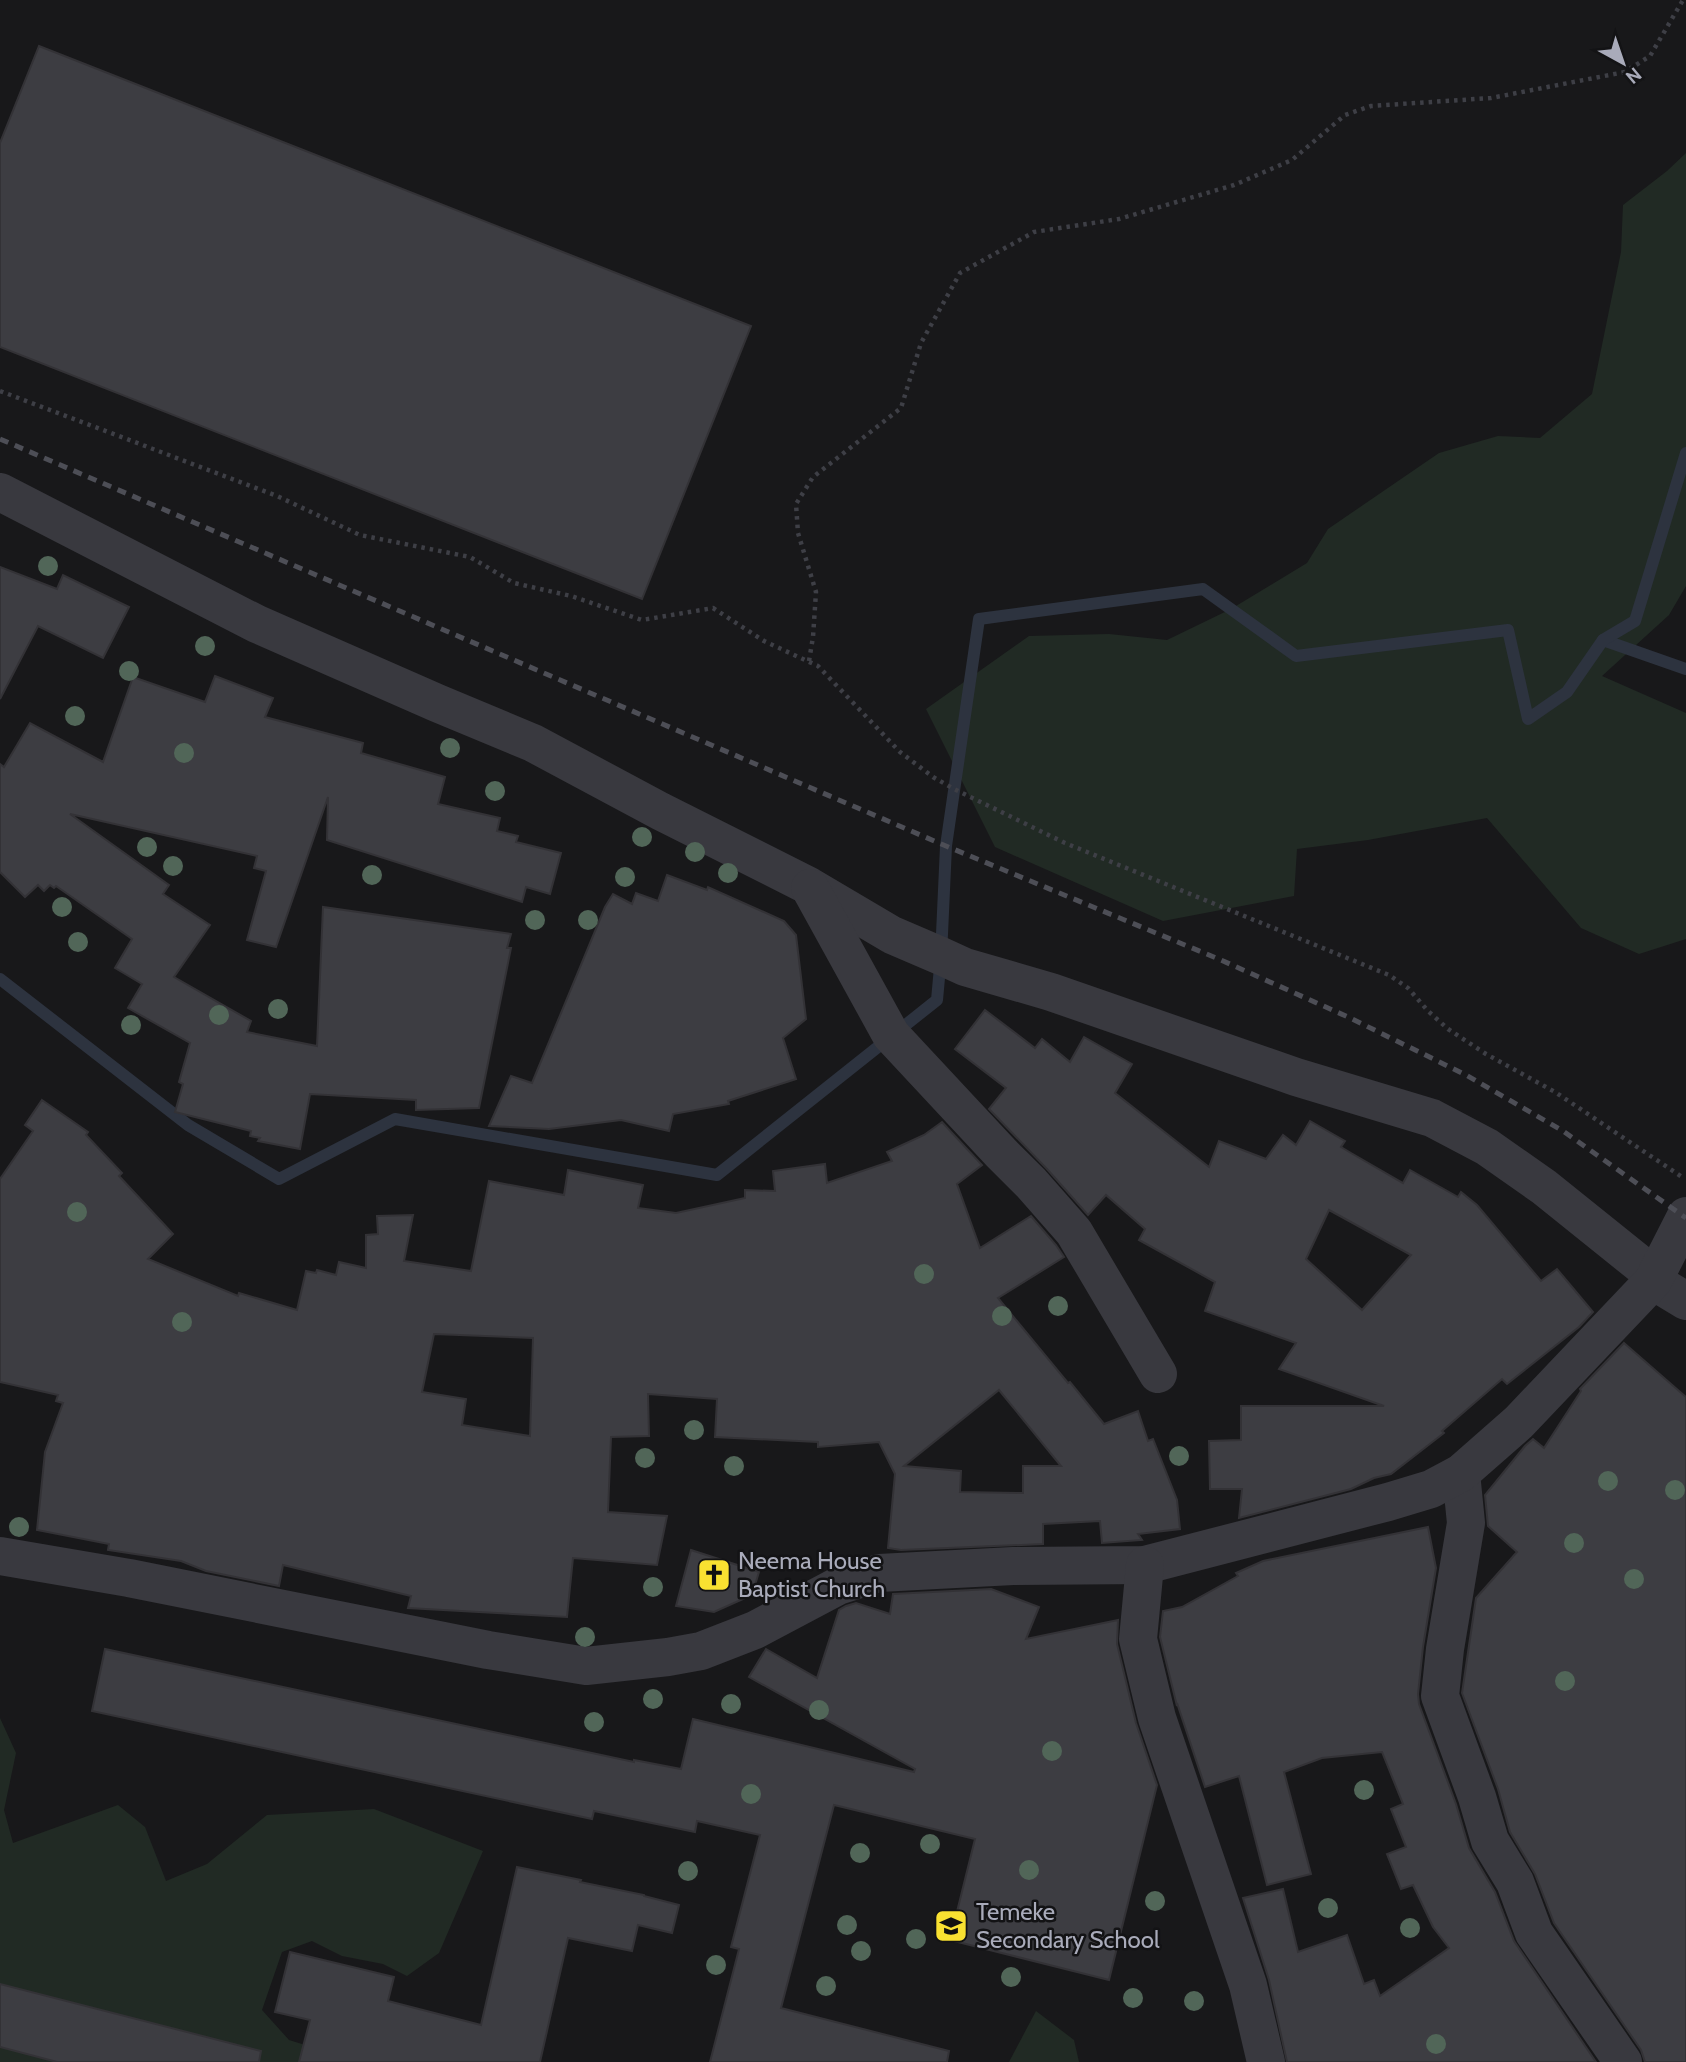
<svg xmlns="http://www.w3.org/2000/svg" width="1686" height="2062" font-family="Cabin,sans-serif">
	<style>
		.green { fill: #212a24 }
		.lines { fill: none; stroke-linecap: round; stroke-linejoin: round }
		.stream { stroke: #2d333f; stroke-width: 12 }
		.building { fill: #3d3d42; stroke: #333236; stroke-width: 2; fill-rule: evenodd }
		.path { stroke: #3e3f46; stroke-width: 4.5; stroke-dasharray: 3.5 5; stroke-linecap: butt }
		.minor { stroke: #39393f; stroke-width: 38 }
		.rail { stroke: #4d4e56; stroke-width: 5; stroke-dasharray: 9 7; stroke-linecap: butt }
		.tree { fill: #516658 }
		.labels { text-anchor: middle; stroke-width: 5; stroke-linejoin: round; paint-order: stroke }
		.poi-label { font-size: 24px; fill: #a9abba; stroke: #131315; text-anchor: start }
	</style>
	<rect width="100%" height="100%" fill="#18181a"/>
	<g class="green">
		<path d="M1686,153V586L1669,615L1602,676L1686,713V939L1639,954L1581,928L1487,818L1368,840L1297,849L1294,896L1163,921L995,847L926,709L1029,636L1109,634L1167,640L1231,609L1307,563L1328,529L1439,453L1498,436L1540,438L1592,394L1621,252L1623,205L1667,171Z"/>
		<path d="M0,1718L16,1753L4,1810L13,1843L118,1805L145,1827L166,1881L207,1864L267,1815L374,1809L483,1851L439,1953L407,1976L383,1964L342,1956L312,1941L282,1952L262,2010L289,2040L360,2062H0Z"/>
		<path d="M1036,2011L1074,2040L1079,2062H1009Z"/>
	</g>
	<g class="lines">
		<g class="stream">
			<path d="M1603,640L1686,669"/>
			<path d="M0,979L188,1125L279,1179L395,1119L717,1175L937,1000L941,956L946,846L979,619L1203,589L1296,656L1508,630L1528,719L1567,692L1603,640L1635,621L1686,453"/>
		</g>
	</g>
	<g class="building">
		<path d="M39,46L751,326L642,599L0,347V143Z"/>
		<path d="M0,567L57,589L63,575L129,607L103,658L38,626L0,699Z"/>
		<path d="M215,676L273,698L265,717L363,743L361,753L445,777L438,804L500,818L497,831L518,836L516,842L561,853L550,894L526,887L522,902L327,840L328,797L276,947L247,940L266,871L254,868L257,856L70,814L169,885L163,894L210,925L174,977L251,1021L247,1032L317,1046L323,907L511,934L507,948H511L479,1108L416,1110V1100L310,1094L300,1149L258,1141L260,1138L250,1136L251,1131L175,1112L183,1084L179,1082L190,1043L128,1008L142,984L115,968L132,939L56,886L54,888L50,885L44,891L38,885L25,897L0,872V764L4,767L30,723L103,762L133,677L205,702Z"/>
		<path d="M667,875L707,890L708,887L784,921L796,935L806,1019L783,1038L796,1079L728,1101L729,1104L673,1114L669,1131L621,1120L549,1129L489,1126L511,1076L532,1083L605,907L613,894L632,904L636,893L658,901Z"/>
		<path d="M985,1010L1035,1048L1042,1039L1070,1062L1084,1037L1132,1064L1115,1093L1209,1167L1219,1141L1266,1159L1283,1135L1296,1145L1310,1121L1345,1141L1341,1147L1351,1153L1403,1183L1410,1170L1458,1197L1461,1192L1477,1205L1541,1281L1557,1269L1593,1312L1579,1327L1507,1384L1502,1379L1442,1431L1444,1433L1391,1474L1374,1478L1351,1489L1239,1518L1242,1489H1210L1209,1441L1241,1440V1406H1384L1279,1369L1296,1343L1205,1311L1215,1282L1139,1240L1145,1229L1106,1195L1088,1215L1047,1169L989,1109L1006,1088L955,1049ZM1329,1210L1411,1255L1362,1310L1306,1259Z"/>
		<path d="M42,1100L88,1132L86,1135L122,1173L119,1176L173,1234L148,1259L238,1296L239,1293L297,1310L306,1271L316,1273L317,1270L336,1275L339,1262L366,1268V1235L378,1234L377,1216L413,1215L404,1261L471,1271L489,1181L564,1195L568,1170L643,1185L638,1208L676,1213L745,1198V1190L775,1191L773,1171L825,1164L827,1183L892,1161L887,1152L924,1135L942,1122L982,1165L957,1184L980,1248L1031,1216L1056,1245L1064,1257L998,1298L1068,1383L1070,1382L1104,1424L1138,1411L1148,1441L1153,1439L1177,1500L1180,1529L1138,1534L1142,1540L1102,1543L1100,1521L1043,1524V1544L901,1550L888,1548L895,1474L879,1442L818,1447V1442L715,1437L717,1399L648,1394L649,1436L611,1437L608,1512L667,1516L657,1565L573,1558L567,1617L408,1608L411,1596L283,1565L279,1586L206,1571L181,1561L108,1550L109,1544L37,1530L45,1452L63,1403L56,1401L58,1395L0,1382V1179L33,1131L25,1125ZM434,1334L533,1338L530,1436L462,1425L466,1399L422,1392ZM999,1390L1061,1466H1023V1493L960,1492L961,1471L904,1466Z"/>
		<path d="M1624,1343L1686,1397V2062H1645L1641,2050L1554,1923L1535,1874L1510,1832L1498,1789L1462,1693L1476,1598L1517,1552L1488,1526L1485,1495L1525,1446L1533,1439L1544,1448L1581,1391L1580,1389Z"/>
		<path d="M1428,1527L1436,1568L1423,1647L1418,1694L1419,1704L1456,1804L1469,1848L1495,1892L1514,1941L1596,2062H1287L1269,1980L1243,1898L1283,1889L1298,1952L1347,1935L1364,1984L1374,1980L1380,1996L1449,1948L1433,1927L1413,1885L1401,1889L1387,1854L1406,1847L1391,1809L1403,1804L1382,1752L1322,1758L1284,1772L1311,1874L1267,1885L1239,1776L1205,1787L1177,1703V1706L1160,1637L1163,1611L1182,1607L1238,1576L1236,1573L1263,1561Z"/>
		<path d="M691,1550L759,1572L752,1595L714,1612L676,1606Z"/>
		<path d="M991,1589L1039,1607L1026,1639L1118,1620L1117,1644L1136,1723L1157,1785L1109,1980L950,1940L975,1839L834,1805L781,2008L949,2051L947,2062H710L739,1949L731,1947L760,1835L697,1821L695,1832L594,1811L592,1819L92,1711L105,1649L634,1762V1760L681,1769L693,1719L914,1772L915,1769L749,1677L766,1649L817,1678L839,1610L846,1606L856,1603L890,1614L893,1594Z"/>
		<path d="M517,1867L581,1880L580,1882L644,1895V1896L679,1905L672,1933L638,1925L632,1951L568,1938L540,2062H299L310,2020L275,2012L290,1952L394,1977L388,2001L481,2025Z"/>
		<path d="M0,1984L261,2051L259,2062H57L0,2047Z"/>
	</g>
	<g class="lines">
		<g class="path">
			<path d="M0,391L277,496L360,535L470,557L514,583L571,596L642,620L713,608L764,641L818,666L900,752L933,777L954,789L1065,843L1389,975L1408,988L1428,1011L1448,1029L1486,1054L1555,1092L1682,1177"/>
			<path d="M809,661L813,637L816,592L798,533L796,504L813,477L901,408L921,343L960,273L1034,232L1119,219L1234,185L1292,160L1345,115L1371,106L1491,98L1625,72L1650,56L1683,0"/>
		</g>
		<g class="minor">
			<path d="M0,492L257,624L437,703L533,743L660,811L809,886L892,935L941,956L965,967L1051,992L1296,1077L1432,1118L1487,1147L1544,1187L1656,1277"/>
			<path d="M810,888L891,1035L1000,1152L1031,1183L1074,1232L1158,1374"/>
			<path d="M1653,1281L1686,1301"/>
			<path d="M1461,1473L1466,1523L1445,1649L1440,1696L1477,1797L1490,1841L1515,1882L1534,1933L1623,2062"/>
			<path d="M0,1556L129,1578L488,1650L586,1666L668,1657L701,1651L755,1630L838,1586L879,1573L1013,1566L1145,1565L1388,1502L1431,1489L1461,1473L1519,1422L1653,1281L1686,1216"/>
			<path d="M1145,1565L1138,1639L1157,1718L1248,1985L1266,2062"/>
		</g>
		<path class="rail" d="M0,439L946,846L1221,960L1348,1017L1466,1075L1563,1131L1686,1218"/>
	</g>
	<g class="tree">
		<circle cx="48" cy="566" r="10"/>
		<circle cx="205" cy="646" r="10"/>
		<circle cx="129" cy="671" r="10"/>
		<circle cx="75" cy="716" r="10"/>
		<circle cx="450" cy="748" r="10"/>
		<circle cx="184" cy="753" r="10"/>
		<circle cx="495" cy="791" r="10"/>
		<circle cx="642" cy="837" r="10"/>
		<circle cx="147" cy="847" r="10"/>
		<circle cx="695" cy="852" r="10"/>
		<circle cx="173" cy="866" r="10"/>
		<circle cx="728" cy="873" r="10"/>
		<circle cx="372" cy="875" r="10"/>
		<circle cx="625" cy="877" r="10"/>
		<circle cx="62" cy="907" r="10"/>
		<circle cx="535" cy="920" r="10"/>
		<circle cx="588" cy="920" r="10"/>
		<circle cx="78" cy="942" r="10"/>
		<circle cx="278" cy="1009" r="10"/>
		<circle cx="219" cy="1015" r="10"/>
		<circle cx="131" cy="1025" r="10"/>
		<circle cx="77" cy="1212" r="10"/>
		<circle cx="924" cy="1274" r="10"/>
		<circle cx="1058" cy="1306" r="10"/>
		<circle cx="1002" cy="1316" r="10"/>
		<circle cx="182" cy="1322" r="10"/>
		<circle cx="694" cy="1430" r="10"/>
		<circle cx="1179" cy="1456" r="10"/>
		<circle cx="645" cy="1458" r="10"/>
		<circle cx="734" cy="1466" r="10"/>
		<circle cx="1608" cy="1481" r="10"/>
		<circle cx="1675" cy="1490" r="10"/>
		<circle cx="19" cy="1527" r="10"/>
		<circle cx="1574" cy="1543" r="10"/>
		<circle cx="1634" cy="1579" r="10"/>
		<circle cx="653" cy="1587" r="10"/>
		<circle cx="585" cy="1637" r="10"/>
		<circle cx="1565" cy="1681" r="10"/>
		<circle cx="653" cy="1699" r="10"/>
		<circle cx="731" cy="1704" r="10"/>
		<circle cx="819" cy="1710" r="10"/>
		<circle cx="594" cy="1722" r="10"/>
		<circle cx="1052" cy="1751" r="10"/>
		<circle cx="1364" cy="1790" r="10"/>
		<circle cx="751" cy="1794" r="10"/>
		<circle cx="930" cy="1844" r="10"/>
		<circle cx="860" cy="1853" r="10"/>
		<circle cx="1029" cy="1870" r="10"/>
		<circle cx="688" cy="1871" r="10"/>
		<circle cx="1155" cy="1901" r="10"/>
		<circle cx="1328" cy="1908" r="10"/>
		<circle cx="847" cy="1925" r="10"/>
		<circle cx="1410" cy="1928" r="10"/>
		<circle cx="916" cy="1939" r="10"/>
		<circle cx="861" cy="1951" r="10"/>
		<circle cx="716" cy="1965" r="10"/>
		<circle cx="1011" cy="1977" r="10"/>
		<circle cx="826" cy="1986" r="10"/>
		<circle cx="1133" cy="1998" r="10"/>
		<circle cx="1194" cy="2001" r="10"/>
		<circle cx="1436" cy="2044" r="10"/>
	</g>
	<defs>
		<symbol id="church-square" viewBox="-11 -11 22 22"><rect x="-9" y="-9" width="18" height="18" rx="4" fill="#f9e131" stroke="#131315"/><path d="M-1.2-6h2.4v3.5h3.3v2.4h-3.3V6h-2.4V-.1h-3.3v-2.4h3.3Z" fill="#111"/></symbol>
		<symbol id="school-square" viewBox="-11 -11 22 22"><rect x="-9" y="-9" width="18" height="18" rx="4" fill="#f9e131" stroke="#131315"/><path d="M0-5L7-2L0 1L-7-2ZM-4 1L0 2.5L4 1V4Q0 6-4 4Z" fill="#111"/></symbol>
	</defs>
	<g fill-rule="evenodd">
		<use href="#church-square" x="695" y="1556" width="38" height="38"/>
		<use href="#school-square" x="932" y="1907" width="38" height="38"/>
	</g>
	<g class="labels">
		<g class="poi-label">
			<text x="738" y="1569">Neema House<tspan x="738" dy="28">Baptist Church</tspan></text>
			<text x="976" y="1920">Temeke<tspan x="976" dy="28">Secondary School</tspan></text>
		</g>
	</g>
	<g transform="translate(1623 63) rotate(140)" stroke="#131315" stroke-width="5" paint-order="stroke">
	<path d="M0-5L12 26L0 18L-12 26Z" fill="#a9abba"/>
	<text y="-10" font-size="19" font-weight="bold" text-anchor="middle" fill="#a9abba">N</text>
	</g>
</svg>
